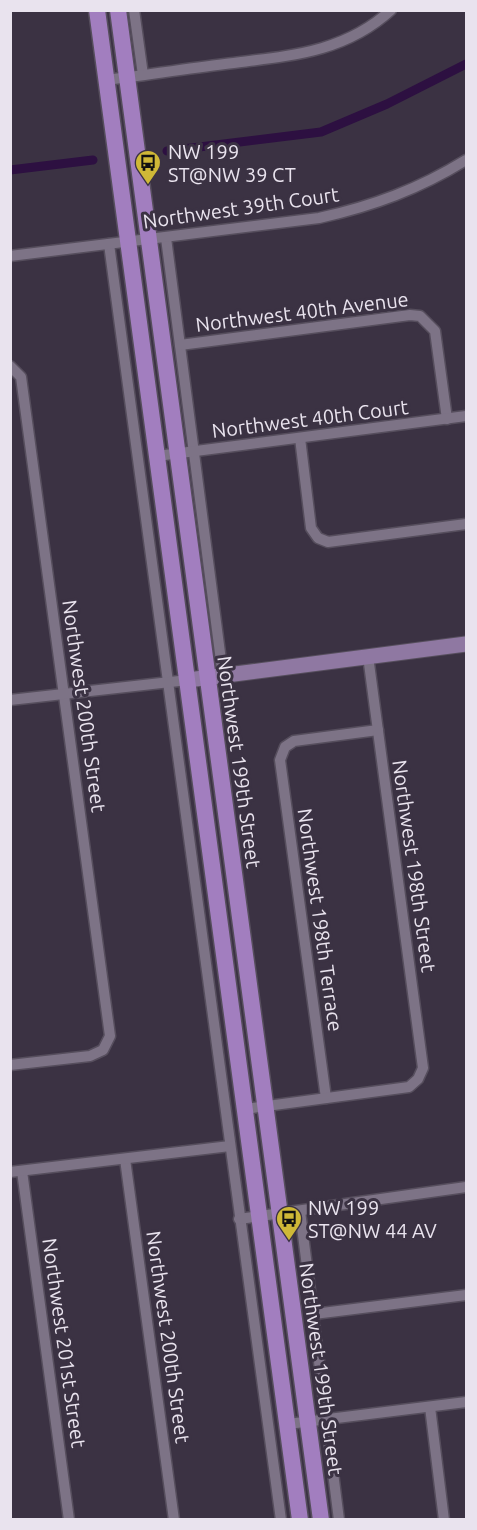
<svg xmlns="http://www.w3.org/2000/svg" width="477" height="1530" font-family="Ubuntu,sans-serif">
	<style>
		.lines { fill: none; stroke-linecap: round; stroke-linejoin: round }
		.canal { stroke: #2d1041; stroke-width: 9 }
		.street-casing { stroke: #564e5d; stroke-width: 13 }
		.secondary-casing { stroke: #564e5d; stroke-width: 17 }
		.primary-casing { stroke: #564e5d; stroke-width: 19 }
		.street { stroke: #7d7386; stroke-width: 10 }
		.secondary { stroke: #8f78a2; stroke-width: 15 }
		.primary { stroke: #a27ebf; stroke-width: 16 }
		.labels { text-anchor: middle; stroke-width: 6; stroke-linejoin: round; paint-order: stroke }
		.poi-label { font-size: 20px; fill: #e9e3ee; stroke: #3b3243; text-anchor: start }
		.street-label { font-size: 20px; fill: #e9e3ee; stroke: #3b3243 }
	</style>
	<rect width="100%" height="100%" fill="#3b3243"/>
	<g class="lines">
		<g class="canal">
			<path d="M167,151L321,132L387,104L466,64"/>
			<path d="M10,170L93,160"/>
		</g>
		<defs>
			<g id="street">
				<path d="M134,10L143,75"/>
				<path d="M107,80C146,75 185,69 225,64C286,56 343,54 391,10"/>
				<path d="M166,238L223,676"/>
				<path d="M109,244L281,1520"/>
				<path d="M10,256L319,218C373,206 419,189 466,160"/>
				<path d="M180,345L410,315L420,316L435,331L447,419"/>
				<path d="M10,366L21,377L110,1036L103,1050L90,1056L10,1065"/>
				<path d="M300,438L311,528L318,538L328,542L466,524"/>
				<path d="M157,456L466,416"/>
				<path d="M10,700L188,680"/>
				<path d="M326,1098L280,760L285,747L294,741L378,730"/>
				<path d="M245,1109L409,1087L418,1079L423,1068L368,656"/>
				<path d="M125,1159L174,1520"/>
				<path d="M22,1171L69,1520"/>
				<path d="M10,1172L230,1146"/>
				<path d="M300,1211L339,1520"/>
				<path d="M239,1219L466,1187"/>
				<path d="M314,1314L466,1295"/>
				<path d="M430,1407L444,1520"/>
				<path d="M288,1424L466,1402"/>
			</g>
			<path id="secondary" d="M188,680L466,644"/>
			<g id="primary">
				<path d="M97,10L300,1520"/>
				<path d="M118,10L321,1520"/>
			</g>
		</defs>
		<use href="#street" class="street-casing"/>
		<use href="#secondary" class="secondary-casing"/>
		<use href="#primary" class="primary-casing"/>
		<use href="#street" class="street"/>
		<use href="#secondary" class="secondary"/>
		<use href="#primary" class="primary"/>
	</g>
	<defs>
		<symbol id="bus-pin" viewBox="-11 -11 22 30"><path d="M0 17L-7.5 6A9.5 9.5 0 1 1 7.5 6Z" fill="#cfb837" stroke="#3b3243"/><path d="M-5-6H5V4H4V6H2V4H-2V6H-4V4H-5ZM-3.5-4V0h7V-4ZM-3.5 1.2v1.5H-2V1.2ZM2 1.2v1.5H3.5V1.2Z" fill="#111"/></symbol>
	</defs>
	<g fill-rule="evenodd">
		<use href="#bus-pin" x="133" y="148" width="30" height="40"/>
		<use href="#bus-pin" x="274" y="1204" width="30" height="40"/>
	</g>
	<g class="labels">
		<g class="poi-label">
			<text x="168" y="159">NW 199<tspan x="168" dy="23">ST@NW 39 CT</tspan></text>
			<text x="308" y="1215">NW 199<tspan x="308" dy="23">ST@NW 44 AV</tspan></text>
		</g>
		<g class="street-label">
			<text transform="translate(241 208) rotate(-8)" y="7">Northwest 39th Court</text>
			<text transform="translate(302 312) rotate(-7)" y="7">Northwest 40th Avenue</text>
			<text transform="translate(310 419) rotate(-7)" y="7">Northwest 40th Court</text>
			<text transform="translate(84 706) rotate(82)" y="7">Northwest 200th Street</text>
			<text transform="translate(239 762) rotate(82)" y="7">Northwest 199th Street</text>
			<text transform="translate(414 866) rotate(82)" y="7">Northwest 198th Street</text>
			<text transform="translate(320 920) rotate(82)" y="7">Northwest 198th Terrace</text>
			<text transform="translate(168 1337) rotate(82)" y="7">Northwest 200th Street</text>
			<text transform="translate(64 1343) rotate(82)" y="7">Northwest 201st Street</text>
			<text transform="translate(321 1369) rotate(82)" y="7">Northwest 199th Street</text>
		</g>
	</g>
	<rect width="477" height="1530" fill="none" stroke="#e9e3ee" stroke-width="24"/>
</svg>
